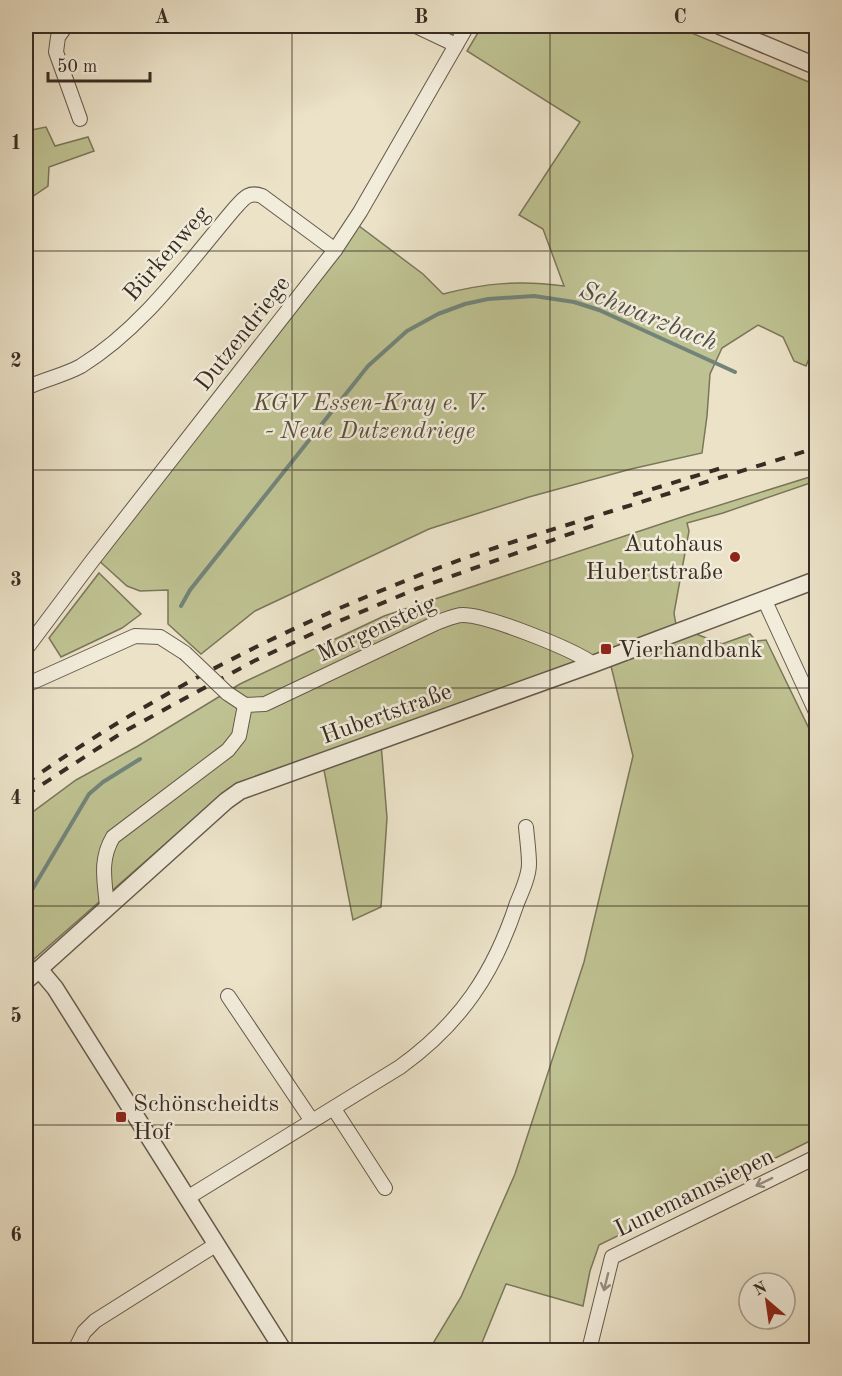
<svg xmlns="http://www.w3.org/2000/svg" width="842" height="1376" font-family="'Old Standard TT',serif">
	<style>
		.green { fill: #bec191; stroke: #7b765a; stroke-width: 1.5 }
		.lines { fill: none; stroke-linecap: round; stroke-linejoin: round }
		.stream { stroke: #72847a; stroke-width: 4 }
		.minor-casing { stroke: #655a4c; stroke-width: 16 }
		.tertiary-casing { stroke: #655a4c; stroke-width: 19 }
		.minor { stroke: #f2ecdb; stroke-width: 14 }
		.tertiary { stroke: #f2ecdb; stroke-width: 16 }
		.rail { stroke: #382c23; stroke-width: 4; stroke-dasharray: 10 10; stroke-linecap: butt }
		.minor-bridge-casing { stroke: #655a4c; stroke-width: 16; stroke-linecap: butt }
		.minor-bridge { stroke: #f2ecdb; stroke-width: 14 }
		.oneway { stroke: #958c7f }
		.grid { fill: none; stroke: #382c23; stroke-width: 1.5; stroke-opacity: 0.55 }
		.poi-dot { fill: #8f2418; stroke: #f2ecdb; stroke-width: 2 }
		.labels { text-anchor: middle; stroke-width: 5; stroke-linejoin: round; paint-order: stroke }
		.street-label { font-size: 24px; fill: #382c23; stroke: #f2ecdb }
		.park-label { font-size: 24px; font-style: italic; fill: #5a513e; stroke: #f2ecdb }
		.poi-label { font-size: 24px; fill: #382c23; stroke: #f2ecdb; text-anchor: start }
		.water-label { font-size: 26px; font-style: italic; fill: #505047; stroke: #f2ecdb }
		.neatline { fill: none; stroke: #382c23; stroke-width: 2 }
		.grid-label { font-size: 20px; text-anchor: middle; font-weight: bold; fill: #382c23 }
	</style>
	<rect width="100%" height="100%" fill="#ebe2c8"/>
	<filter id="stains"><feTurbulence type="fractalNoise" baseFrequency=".00333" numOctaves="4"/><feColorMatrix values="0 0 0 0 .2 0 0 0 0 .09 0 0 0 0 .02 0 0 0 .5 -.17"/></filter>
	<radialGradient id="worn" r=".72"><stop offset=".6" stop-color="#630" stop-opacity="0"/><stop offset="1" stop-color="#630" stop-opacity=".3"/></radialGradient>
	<g class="green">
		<path d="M482,26H675L816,85V341L806,366L794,361L783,337L758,325L722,348L710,374L707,416L702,453L631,469L529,497L429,529L255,611L201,654L168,624V590L140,591L127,586L96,558L355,223L423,274L443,294C486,283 520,280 564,286L543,229L519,215L580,122L467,51Z"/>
		<path d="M46,127L55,146L88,137L94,151L49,167L48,186L32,197L26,196V131Z"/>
		<path d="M816,475V481L723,513L687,523L689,531L674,613L677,631L593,663L461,616L590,663L243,786L228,789L26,966V817L76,780L138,746L240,684L384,616L688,515Z"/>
		<path d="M99,573L141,614L122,628L61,657L49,638Z"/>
		<path d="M688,631L722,644L750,634L756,641L766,640L816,743V1138L599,1245L590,1271L583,1306L506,1284L479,1350H429L461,1297L515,1174L584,962L633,756L610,662Z"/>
		<path d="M381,743L387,818L381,907L353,920L323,765Z"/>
	</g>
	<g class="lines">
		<g class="stream">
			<path d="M181,606L190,590L368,366L407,331L438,314L465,304L488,299L534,296L574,302L599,310L735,372"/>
			<path d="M26,900L89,794L103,782L140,759"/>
		</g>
		<defs>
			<g id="minor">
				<path d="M66,26L58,37L56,52L80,119"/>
				<path d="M416,26L456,45"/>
				<path d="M26,388C44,379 63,376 81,366C144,327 188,263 235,208C244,198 249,191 262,196L335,250"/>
				<path d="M764,599L816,712"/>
				<path d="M26,649L92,561L335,250L360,212L467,26"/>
				<path d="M26,685L135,636L160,637L185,653"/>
				<path d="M227,693L245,705L265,704L436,623C445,620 454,615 463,615C487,615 573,649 593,664"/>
				<path d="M107,907C105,881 99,861 113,837L228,750L239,736L245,705"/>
				<path d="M228,996L312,1121"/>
				<path d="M334,1109L385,1188"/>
				<path d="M187,1198L400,1067C461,1023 494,973 517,903C522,891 529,876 529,864C529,852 527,839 526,827"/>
				<path d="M75,1350L84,1332L95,1321L217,1244"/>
				<path d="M589,1350L612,1257L816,1157"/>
			</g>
			<g id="tertiary">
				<path d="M720,26L816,66"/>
				<path d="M39,969L55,988L283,1350"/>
				<path d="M26,981L226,801L240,791L593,664L816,580"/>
			</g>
		</defs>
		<use href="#minor" class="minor-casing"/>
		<use href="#tertiary" class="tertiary-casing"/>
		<use href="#minor" class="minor"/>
		<use href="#tertiary" class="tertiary"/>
		<g class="rail">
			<path d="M633,495L728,466"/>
			<path d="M26,783C144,700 275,632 410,579C476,552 545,532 612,511C680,490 748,469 816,448"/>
			<path d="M26,795L123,732L254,661L337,622L416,589L600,523"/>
		</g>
		<defs>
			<path id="minor-bridge" d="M185,653L227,693"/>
		</defs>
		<use href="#minor-bridge" class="minor-bridge-casing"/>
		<use href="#minor-bridge" class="minor-bridge"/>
	</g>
	<defs><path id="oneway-shaft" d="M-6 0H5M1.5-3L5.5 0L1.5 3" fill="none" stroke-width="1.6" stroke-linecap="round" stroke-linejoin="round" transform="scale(1.5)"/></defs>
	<g class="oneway">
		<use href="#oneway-shaft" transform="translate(764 1182) rotate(154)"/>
		<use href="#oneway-shaft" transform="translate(606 1282) rotate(104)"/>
	</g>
	<path class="grid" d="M292,26V1350M550,26V1350M26,251H816M26,470H816M26,688H816M26,906H816M26,1125H816"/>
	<g class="poi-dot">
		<circle cx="735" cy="557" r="6"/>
		<rect x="600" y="643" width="12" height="12" rx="3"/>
		<rect x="115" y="1111" width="12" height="12" rx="3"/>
	</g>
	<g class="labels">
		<g class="street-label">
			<text transform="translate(166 253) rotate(-49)" y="8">Bürkenweg</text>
			<text transform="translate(242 333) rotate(-52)" y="8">Dutzendriege</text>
			<text transform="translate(376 628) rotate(-25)" y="8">Morgensteig</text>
			<text transform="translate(386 713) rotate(-20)" y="8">Hubertstraße</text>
			<text transform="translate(694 1192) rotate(-26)" y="8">Lunemannsiepen</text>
		</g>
		<g class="park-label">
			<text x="370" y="410">KGV Essen-Kray e. V.<tspan x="370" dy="28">- Neue Dutzendriege</tspan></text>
		</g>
		<g class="poi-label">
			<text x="723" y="551" text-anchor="end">Autohaus<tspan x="723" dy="28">Hubertstraße</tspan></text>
			<text x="618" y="657">Vierhandbank</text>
			<text x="133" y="1111">Schönscheidts<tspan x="133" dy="28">Hof</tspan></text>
		</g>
		<g class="water-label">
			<text transform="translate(649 315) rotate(22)" y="9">Schwarzbach</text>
		</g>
	</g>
	<rect width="842" height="1376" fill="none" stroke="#ebe2c8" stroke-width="66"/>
	<g transform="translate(767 1301) rotate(331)"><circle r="28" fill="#f2ecdb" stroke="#a89f91" stroke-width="1.5"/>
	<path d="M0-4.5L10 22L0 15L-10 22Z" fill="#8f2418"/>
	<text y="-9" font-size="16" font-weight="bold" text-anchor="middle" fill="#382c23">N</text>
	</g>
	<path d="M48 72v9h102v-9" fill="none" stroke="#382c23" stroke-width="3"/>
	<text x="57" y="72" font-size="18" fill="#382c23" stroke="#f2ecdb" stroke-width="4.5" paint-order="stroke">50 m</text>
	<rect x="33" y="33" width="776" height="1310" class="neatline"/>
	<g class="grid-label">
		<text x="162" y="23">A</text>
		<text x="421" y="23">B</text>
		<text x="680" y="23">C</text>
		<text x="16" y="149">1</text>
		<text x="16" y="367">2</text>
		<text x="16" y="586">3</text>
		<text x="16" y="804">4</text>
		<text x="16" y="1022">5</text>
		<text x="16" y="1241">6</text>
	</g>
	<rect width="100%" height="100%" filter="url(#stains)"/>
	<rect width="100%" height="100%" fill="url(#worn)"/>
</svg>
